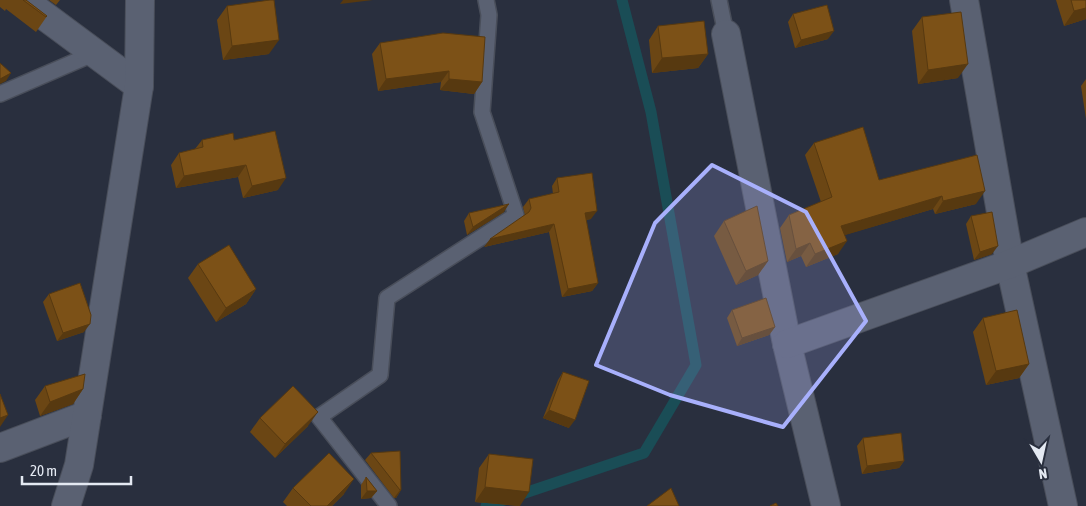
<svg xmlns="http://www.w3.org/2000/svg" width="1086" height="506" font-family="'Asap Condensed',sans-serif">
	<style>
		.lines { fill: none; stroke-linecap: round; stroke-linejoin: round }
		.stream { stroke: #1a4d56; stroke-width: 11 }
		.lane-casing { stroke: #494e5a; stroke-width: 18 }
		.street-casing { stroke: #494e5a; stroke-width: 30 }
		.lane { stroke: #5a6172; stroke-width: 15 }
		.street { stroke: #5a6172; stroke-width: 28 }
		.wall { fill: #6b4614 }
		.shaded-wall { fill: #573910 }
		.building { fill: #7c5117; stroke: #573910 }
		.marked { fill: #a8b0fc; fill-opacity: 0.2; stroke: #a8b0fc; stroke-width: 4; stroke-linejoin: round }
	</style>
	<rect width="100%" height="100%" fill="#292f3e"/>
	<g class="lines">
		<path class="stream" d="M486,506L644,453L696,365L651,112L622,0"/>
		<defs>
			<g id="lane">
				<path d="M719,0L726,34"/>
				<path d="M0,94L95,53"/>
				<path d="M389,506L319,417L380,375L387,298L516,215L482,112L489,15L486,0"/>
			</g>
			<g id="street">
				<path d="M23,0L139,86"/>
				<path d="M964,0L1010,264L1063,506"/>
				<path d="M726,34L787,344L826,506"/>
				<path d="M787,344L1010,264L1086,232"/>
				<path d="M0,448L87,415"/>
				<path d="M66,506L79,465L139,86L140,0"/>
			</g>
		</defs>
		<use href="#lane" class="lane-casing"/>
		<use href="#street" class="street-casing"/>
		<use href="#lane" class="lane"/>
		<use href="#street" class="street"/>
	</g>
	<g class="wall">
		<path d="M0,0H26L47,16L36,32L6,9L5,11L0,7Z"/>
		<path d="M49,0H60L56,5Z"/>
		<path d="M1056,0H1086V19L1064,26Z"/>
		<path d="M227,6L269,54L223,60L217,20Z"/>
		<path d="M793,14L828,39L795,48L788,22Z"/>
		<path d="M922,17L958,78L918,84L912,31Z"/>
		<path d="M658,26L708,54L698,68L652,73L649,40Z"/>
		<path d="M380,43L482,82L474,94L440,90L441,82L378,91L372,54Z"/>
		<path d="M1086,79V119L1081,86Z"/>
		<path d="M202,140H234L278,190L243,198L238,177L176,188L171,165L179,153L195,149Z"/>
		<path d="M814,143L879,180L976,204L935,214L933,209L844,235L838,254L806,267L801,256L787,262L780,228L789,215L821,202L805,155Z"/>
		<path d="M557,178L591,219L586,220L598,283L592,291L562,297L549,232L484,247L525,215L523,207L529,199L553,194L552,186Z"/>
		<path d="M504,212L467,235L464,221L469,213Z"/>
		<path d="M971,216L992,254L974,260L966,224Z"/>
		<path d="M724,221L768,261L758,275L736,285L714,236Z"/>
		<path d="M198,264L256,289L246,304L216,322L188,278Z"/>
		<path d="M49,294L84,332L57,341L43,302Z"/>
		<path d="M732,310L775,327L769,335L737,346L727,318Z"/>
		<path d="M983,318L1029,364L1019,378L986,385L973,332Z"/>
		<path d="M563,372L569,428L543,418L558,380Z"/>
		<path d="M45,386L83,389L73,404L40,416L35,400Z"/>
		<path d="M260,418L308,426L275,458L250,432Z"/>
		<path d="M863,438L904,461L899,468L862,474L857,446Z"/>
		<path d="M371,453L401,490L396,498H394L365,460Z"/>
		<path d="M489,454L520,506L475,502L479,468Z"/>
		<path d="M366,477L377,491L371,498L361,499V485Z"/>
		<path d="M293,488L344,494L332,506H287L283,502Z"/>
	</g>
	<g class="shaded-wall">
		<path d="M343,0H373L340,4Z"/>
		<path d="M1086,8V19L1064,26L1074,11Z"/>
		<path d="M834,31L828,39L795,48L801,40Z"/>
		<path d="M279,40L269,54L223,60L232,46Z"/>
		<path d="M708,54L698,68L652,73L662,58Z"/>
		<path d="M968,64L958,78L918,84L928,70Z"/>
		<path d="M449,71L441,82L378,91L386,79Z"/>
		<path d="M11,73L6,81L0,84V79Z"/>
		<path d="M449,79L482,82L474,94L440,90Z"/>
		<path d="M246,165L238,177L176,188L184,176Z"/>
		<path d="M286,178L278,190L243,198L252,186Z"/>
		<path d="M985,191L976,204L935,214L943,201Z"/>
		<path d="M942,196L933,209L832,239L841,226Z"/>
		<path d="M509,204L504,212L467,235L473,227Z"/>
		<path d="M597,211L591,219L580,221L585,213Z"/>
		<path d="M554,224L549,232L484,247L490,239Z"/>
		<path d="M847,241L838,254L806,267L815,254Z"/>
		<path d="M810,243L801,256L787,262L796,249Z"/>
		<path d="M998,246L992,254L974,260L980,252Z"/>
		<path d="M768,261L758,275L736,285L746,271Z"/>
		<path d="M598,283L592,291L562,297L568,289Z"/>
		<path d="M256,289L246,304L216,322L226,308Z"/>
		<path d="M90,324L84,332L57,341L63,333Z"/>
		<path d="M775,327L769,335L737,346L742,338Z"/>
		<path d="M1029,364L1019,378L986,385L996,371Z"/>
		<path d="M83,389L73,404L40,416L50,402Z"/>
		<path d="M549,410L575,420L569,428L543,418Z"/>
		<path d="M318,412L308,426L275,458L285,444Z"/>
		<path d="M8,415L0,427V418Z"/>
		<path d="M904,461L899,468L862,474L867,466Z"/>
		<path d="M354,479L344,494L332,506H327Z"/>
		<path d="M485,487L529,492L520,506L475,502Z"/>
		<path d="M400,490H401L396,498H394Z"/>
		<path d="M367,491H377L371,498L361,499Z"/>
	</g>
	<g class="building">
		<path d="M23,0H26L47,16L46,17Z"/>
		<path d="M270,0H274L279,40L232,46L227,6Z"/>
		<path d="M1071,0H1086V8L1074,11Z"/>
		<path d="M827,5L834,31L801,40L793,14Z"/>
		<path d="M961,12L968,64L928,70L922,17Z"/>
		<path d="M704,21L708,54L662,58L658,26Z"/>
		<path d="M443,33L485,37L482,82L449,79V71L386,79L380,43Z"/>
		<path d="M0,63L11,73L0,79Z"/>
		<path d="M863,127L879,180L977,155L985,191L943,201L942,196L841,226L847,241L815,254L810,243L796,249L789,215L832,197L814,143Z"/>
		<path d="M275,131L286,178L252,186L246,165L184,176L179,153L203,147L202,140L233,133L234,140Z"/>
		<path d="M592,173L597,211L585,213L598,283L568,289L554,224L490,239L529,212L531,208L529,199L559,192L557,178Z"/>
		<path d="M509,204L473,227L469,213Z"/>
		<path d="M757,206L768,261L746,271L724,221Z"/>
		<path d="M992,212L998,246L980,252L971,216Z"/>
		<path d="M229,245L256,289L226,308L198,264Z"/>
		<path d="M80,283L91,315L90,324L63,333L49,294Z"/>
		<path d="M766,298L775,327L742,338L732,310Z"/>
		<path d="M1017,310L1029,364L996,371L983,318Z"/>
		<path d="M563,372L589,381L575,420L549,410Z"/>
		<path d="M85,374L83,389L50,402L45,386Z"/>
		<path d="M293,386L318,412L285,444L260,418Z"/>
		<path d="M0,394L8,415L0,418Z"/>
		<path d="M901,433L904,461L867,466L863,438Z"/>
		<path d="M400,451L401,490H400L371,453Z"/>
		<path d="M329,453L354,479L327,506H311L293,488Z"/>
		<path d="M489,454L533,459L529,492L485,487Z"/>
		<path d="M366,477L377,491H367Z"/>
		<path d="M671,488L679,506H647Z"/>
		<path d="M776,503L778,506H770Z"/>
	</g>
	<path class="marked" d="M712,165L806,212L866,321L783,427L670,395L596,365L655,223Z"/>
	<g transform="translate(1041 461) rotate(171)" stroke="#292f3e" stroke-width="4" paint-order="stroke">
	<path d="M0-4L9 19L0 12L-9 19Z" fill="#e4e9f2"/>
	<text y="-8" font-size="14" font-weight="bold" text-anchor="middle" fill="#e4e9f2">N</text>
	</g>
	<path d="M22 476v8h109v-8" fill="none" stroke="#e4e9f2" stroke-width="2.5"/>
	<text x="30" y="476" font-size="15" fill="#e4e9f2" stroke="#292f3e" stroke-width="4" paint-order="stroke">20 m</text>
</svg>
